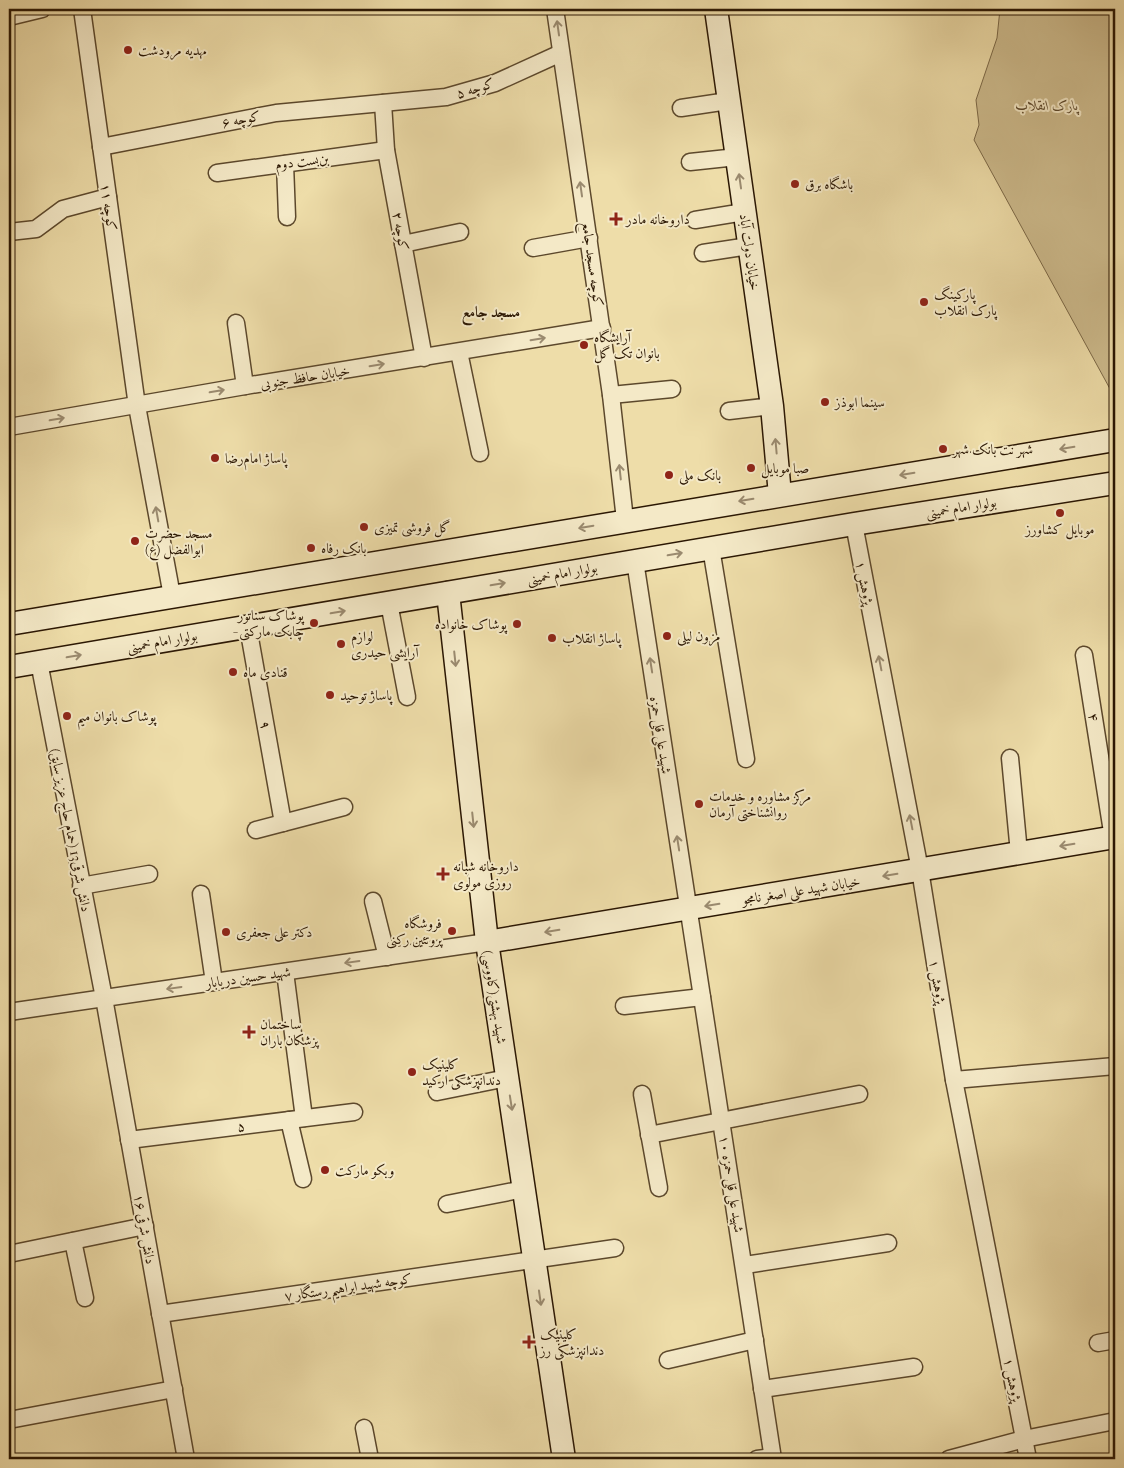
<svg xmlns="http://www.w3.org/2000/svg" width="1124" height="1468" font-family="'IM FELL French Canon',Amiri,serif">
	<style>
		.green { fill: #cdbb8d; stroke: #7c6948 }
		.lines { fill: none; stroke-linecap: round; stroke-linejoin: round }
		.street-casing { stroke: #5c482c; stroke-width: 19 }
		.secondary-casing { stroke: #2b1703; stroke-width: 25 }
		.street { stroke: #f4e9c7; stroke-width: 16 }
		.secondary { stroke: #f4e9c7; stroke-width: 22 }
		.oneway { stroke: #9a8a6f }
		.poi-dot { fill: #8f2418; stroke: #f4e9c7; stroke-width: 2 }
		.labels { text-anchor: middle; stroke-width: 4; stroke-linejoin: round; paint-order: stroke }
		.poi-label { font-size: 14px; fill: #2b1703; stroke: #f4e9c7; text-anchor: start }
		.street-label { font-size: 14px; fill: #2b1703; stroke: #f4e9c7 }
		.park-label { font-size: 14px; font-style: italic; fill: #5c482c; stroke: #f4e9c7 }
		.neighbourhood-label { font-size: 15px; font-weight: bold; fill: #2b1703; stroke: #f4e9c7 }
	</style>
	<rect width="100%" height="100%" fill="#eedda9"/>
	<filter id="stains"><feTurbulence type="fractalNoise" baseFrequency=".004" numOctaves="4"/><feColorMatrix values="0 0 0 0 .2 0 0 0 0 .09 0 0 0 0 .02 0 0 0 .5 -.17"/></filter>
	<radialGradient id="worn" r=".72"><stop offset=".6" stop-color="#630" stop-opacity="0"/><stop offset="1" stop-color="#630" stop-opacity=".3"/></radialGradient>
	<path class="green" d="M1000,9H1115V398L974,140L979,125L976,100L997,38Z"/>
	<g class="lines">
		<defs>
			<g id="street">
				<path d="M82,9L137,406L172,596"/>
				<path d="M555,9L611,395L625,520"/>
				<path d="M9,17L42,9"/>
				<path d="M383,103L386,150L424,358"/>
				<path d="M681,108L728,101"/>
				<path d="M101,147L276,113L446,97L495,83L561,53"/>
				<path d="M690,162L737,157"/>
				<path d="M285,164L287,217"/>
				<path d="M217,173L386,150"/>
				<path d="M695,220L744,212"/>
				<path d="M9,232L36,229L63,209L108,197"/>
				<path d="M403,244L460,232"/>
				<path d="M533,248L589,238"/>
				<path d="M703,253L749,246"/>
				<path d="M236,323L245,386"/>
				<path d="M459,352L480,453"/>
				<path d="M611,395L672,389"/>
				<path d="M729,411L772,406"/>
				<path d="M9,427L245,386L602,328"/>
				<path d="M854,524L920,870L954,1080L1028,1459"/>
				<path d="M711,548L746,759"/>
				<path d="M635,561L773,1459"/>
				<path d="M389,603L407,697"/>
				<path d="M248,627L283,823"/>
				<path d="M1084,655L1113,838"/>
				<path d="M39,662L104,998L186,1459"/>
				<path d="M1010,758L1019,853"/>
				<path d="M256,830L344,807"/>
				<path d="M81,886L149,874"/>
				<path d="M201,894L214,982"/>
				<path d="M373,901L387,957"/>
				<path d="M285,972L304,1118"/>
				<path d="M624,1006L702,997"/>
				<path d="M9,1012L487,942"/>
				<path d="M954,1080L1115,1066"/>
				<path d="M437,1092L507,1078"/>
				<path d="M642,1094L659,1188"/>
				<path d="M289,1120L303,1179"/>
				<path d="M649,1135L859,1094"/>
				<path d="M129,1140L354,1112"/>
				<path d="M447,1204L524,1189"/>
				<path d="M73,1241L85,1298"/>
				<path d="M9,1254L145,1226"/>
				<path d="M745,1265L888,1243"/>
				<path d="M160,1314L615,1248"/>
				<path d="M1098,1343L1115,1340"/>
				<path d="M668,1360L755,1340"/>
				<path d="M762,1389L914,1367"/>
				<path d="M9,1420L174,1389"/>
				<path d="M364,1428L370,1459"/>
				<path d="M757,1459L772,1457"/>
				<path d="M949,1459L1024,1439L1115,1421"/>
			</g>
			<g id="secondary">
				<path d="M716,9L772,406L780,495"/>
				<path d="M448,593L487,942L564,1459"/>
				<path d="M9,624L1115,440"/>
				<path d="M9,667L854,524L1115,483"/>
				<path d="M487,942L1115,837"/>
			</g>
		</defs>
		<use href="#street" class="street-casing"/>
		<use href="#secondary" class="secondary-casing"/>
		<use href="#street" class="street"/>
		<use href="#secondary" class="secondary"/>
	</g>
	<defs><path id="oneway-shaft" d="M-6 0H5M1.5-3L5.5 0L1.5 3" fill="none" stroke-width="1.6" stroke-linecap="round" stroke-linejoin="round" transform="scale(1.25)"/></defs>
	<g class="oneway">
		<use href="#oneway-shaft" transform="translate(558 28) rotate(-98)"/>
		<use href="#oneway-shaft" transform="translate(740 181) rotate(-98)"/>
		<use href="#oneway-shaft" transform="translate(581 189) rotate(-98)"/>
		<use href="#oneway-shaft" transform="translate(538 339) rotate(-9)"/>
		<use href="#oneway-shaft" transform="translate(377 365) rotate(-9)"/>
		<use href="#oneway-shaft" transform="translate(217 391) rotate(-10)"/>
		<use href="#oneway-shaft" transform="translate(57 419) rotate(-10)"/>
		<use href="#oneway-shaft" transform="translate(776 446) rotate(-95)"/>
		<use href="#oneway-shaft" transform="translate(1067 448) rotate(171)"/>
		<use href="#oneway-shaft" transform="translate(620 472) rotate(-96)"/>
		<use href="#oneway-shaft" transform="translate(907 474) rotate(171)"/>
		<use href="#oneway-shaft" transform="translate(746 500) rotate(171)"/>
		<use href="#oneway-shaft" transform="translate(157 514) rotate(-100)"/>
		<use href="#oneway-shaft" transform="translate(586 527) rotate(170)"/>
		<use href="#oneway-shaft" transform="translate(675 554) rotate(-10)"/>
		<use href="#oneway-shaft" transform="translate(498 584) rotate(-10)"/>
		<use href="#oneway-shaft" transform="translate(338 612) rotate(-10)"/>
		<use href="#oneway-shaft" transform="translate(74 656) rotate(-10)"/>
		<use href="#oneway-shaft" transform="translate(455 659) rotate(84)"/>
		<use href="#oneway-shaft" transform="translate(880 663) rotate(-101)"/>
		<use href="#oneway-shaft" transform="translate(651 665) rotate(-99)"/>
		<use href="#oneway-shaft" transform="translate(473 820) rotate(84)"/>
		<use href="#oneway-shaft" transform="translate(911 822) rotate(-101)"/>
		<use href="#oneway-shaft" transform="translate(678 843) rotate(-99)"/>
		<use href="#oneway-shaft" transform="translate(1067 845) rotate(171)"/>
		<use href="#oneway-shaft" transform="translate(890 875) rotate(171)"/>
		<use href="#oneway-shaft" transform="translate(712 905) rotate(171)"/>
		<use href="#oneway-shaft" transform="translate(552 931) rotate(171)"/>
		<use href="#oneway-shaft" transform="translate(352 962) rotate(172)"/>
		<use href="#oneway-shaft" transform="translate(174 988) rotate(172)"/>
		<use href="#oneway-shaft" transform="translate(511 1103) rotate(81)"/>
		<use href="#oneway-shaft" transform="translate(540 1298) rotate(82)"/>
	</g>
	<g class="poi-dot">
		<circle cx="128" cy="50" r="5"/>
		<circle cx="795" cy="184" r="5"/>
		<path d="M613.5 211.5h5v5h5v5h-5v5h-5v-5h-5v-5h5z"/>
		<circle cx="924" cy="302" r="5"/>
		<circle cx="584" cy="345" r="5"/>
		<circle cx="825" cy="402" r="5"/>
		<circle cx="943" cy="449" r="5"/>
		<circle cx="215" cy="458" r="5"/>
		<circle cx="751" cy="468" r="5"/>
		<circle cx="669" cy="475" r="5"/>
		<circle cx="1060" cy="513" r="5"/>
		<circle cx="364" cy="527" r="5"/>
		<circle cx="135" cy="541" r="5"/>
		<circle cx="311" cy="548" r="5"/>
		<circle cx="314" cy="623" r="5"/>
		<circle cx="517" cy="624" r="5"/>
		<circle cx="667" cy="636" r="5"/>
		<circle cx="552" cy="638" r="5"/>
		<circle cx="341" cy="644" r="5"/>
		<circle cx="233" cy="672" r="5"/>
		<circle cx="330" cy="695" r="5"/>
		<circle cx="67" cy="716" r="5"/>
		<circle cx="699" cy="804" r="5"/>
		<path d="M440.5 866.5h5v5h5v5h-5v5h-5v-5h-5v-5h5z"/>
		<circle cx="452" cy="931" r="5"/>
		<circle cx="226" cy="932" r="5"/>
		<path d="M246.5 1024.5h5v5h5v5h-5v5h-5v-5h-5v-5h5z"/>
		<circle cx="412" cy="1072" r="5"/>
		<circle cx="325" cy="1170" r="5"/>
		<path d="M526.5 1334.5h5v5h5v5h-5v5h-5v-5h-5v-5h5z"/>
	</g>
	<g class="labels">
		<g class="poi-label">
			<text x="138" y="55">مهدیه مرودشت</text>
			<text x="805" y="189">باشگاه برق</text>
			<text x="626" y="224">داروخانه مادر</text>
			<text x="934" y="299">پارکینگ<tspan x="934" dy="16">پارک انقلاب</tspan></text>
			<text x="594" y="342">آرایشگاه<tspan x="594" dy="16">بانوان تک گل</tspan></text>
			<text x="835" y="407">سینما ابوذز</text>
			<text x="953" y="454">شهر نت بانک شهر</text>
			<text x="225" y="463">پاساژ امام‌رضا</text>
			<text x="761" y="473">صبا موبایل</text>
			<text x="679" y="480">بانک ملی</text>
			<text x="374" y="532">گل فروشی تمیزی</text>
			<text x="1060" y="534" text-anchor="middle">موبایل کشاورز</text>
			<text x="145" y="538">مسجد حضرت<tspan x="145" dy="16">ابوالفضل (ع)</tspan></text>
			<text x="321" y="553">بانک رفاه</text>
			<text x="304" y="620" text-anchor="end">پوشاک سناتور<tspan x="304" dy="16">- چابک مارکتی</tspan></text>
			<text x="507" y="629" text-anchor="end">پوشاک خانواده</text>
			<text x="351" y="641">لوازم<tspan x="351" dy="16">آرایشی حیدری</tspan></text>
			<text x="677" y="641">مزون لیلی</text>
			<text x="562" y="643">پاساژ انقلاب</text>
			<text x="243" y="677">قنادی ماه</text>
			<text x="340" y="700">پاساژ توحید</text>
			<text x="77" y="721">پوشاک بانوان میم</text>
			<text x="709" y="801">مرکز مشاوره و خدمات<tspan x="709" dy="16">روانشناختی آرمان</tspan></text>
			<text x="453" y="871">داروخانه شبانه<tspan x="453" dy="16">روزی مولوی</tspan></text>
			<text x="442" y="928" text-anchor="end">فروشگاه<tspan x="442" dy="16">پروتئین رکنی</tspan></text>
			<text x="236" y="937">دکتر علی جعفری</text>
			<text x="260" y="1029">ساختمان<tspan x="260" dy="16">پزشکان باران</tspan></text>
			<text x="422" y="1069">کلینیک<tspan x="422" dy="16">دندانپزشکی ارکید</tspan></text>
			<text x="335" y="1175">وبکو مارکت</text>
			<text x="540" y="1339">کلینیک<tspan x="540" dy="16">دندانپزشکی رز</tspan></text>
		</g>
		<g class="street-label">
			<text transform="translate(475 88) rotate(-17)" y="5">کوچه ۵</text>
			<text transform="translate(241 119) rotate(-11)" y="5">کوچه ۶</text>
			<text transform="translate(302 161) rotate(-7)" y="5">بن‌بست دوم</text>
			<text transform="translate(109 207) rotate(82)" y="5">کوچه ۱۱</text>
			<text transform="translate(401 231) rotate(80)" y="5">کوچه ۲</text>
			<text transform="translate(750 252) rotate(82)" y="5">خیابان دولت آباد</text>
			<text transform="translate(593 264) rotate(82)" y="5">کوچه مسجد جامع</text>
			<text transform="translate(305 377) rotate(-9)" y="5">خیابان حافظ جنوبی</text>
			<text transform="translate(961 507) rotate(-9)" y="5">بولوار امام خمینی</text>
			<text transform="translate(562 573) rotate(-10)" y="5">بولوار امام خمینی</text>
			<text transform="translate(865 583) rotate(79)" y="5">پژوهش ۱</text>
			<text transform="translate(162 641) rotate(-10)" y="5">بولوار امام خمینی</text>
			<text transform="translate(1094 717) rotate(81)" y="5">۴</text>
			<text transform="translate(266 725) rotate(80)" y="5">۹</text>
			<text transform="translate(661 735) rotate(81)" y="5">شهید علی قلی حمزه</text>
			<text transform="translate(71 830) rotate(79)" y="5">دانش شرقی13 (حمام حاج عزیز سابق)</text>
			<text transform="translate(801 890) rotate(-9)" y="5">خیابان شهید علی اصغر نامجو</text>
			<text transform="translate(248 977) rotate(-8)" y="5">شهید حسین دریابار</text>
			<text transform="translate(938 982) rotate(81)" y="5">پژوهش ۱</text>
			<text transform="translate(495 997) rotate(81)" y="5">شهید بهشتی(کاووسی)</text>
			<text transform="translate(241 1126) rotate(-7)" y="5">۵</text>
			<text transform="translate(732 1184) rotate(81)" y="5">شهید علی قلی حمزه ۱۰</text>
			<text transform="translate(145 1229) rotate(80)" y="5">دانش شرقی ۱۶</text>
			<text transform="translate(348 1287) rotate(-8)" y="5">کوچه شهید ابراهیم رستگار ۷</text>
			<text transform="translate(1013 1380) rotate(79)" y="5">پژوهش ۱</text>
		</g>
		<g class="park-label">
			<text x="1047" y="110">پارک انقلاب</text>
		</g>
		<g class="neighbourhood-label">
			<text x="491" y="317">مسجد جامع</text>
		</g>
	</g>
	<rect width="1124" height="1468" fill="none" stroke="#eedda9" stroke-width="30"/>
	<rect x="10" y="10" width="1104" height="1448" fill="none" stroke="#2b1703" stroke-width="2.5"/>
	<rect x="15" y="15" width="1094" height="1438" fill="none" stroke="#2b1703"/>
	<rect width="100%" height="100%" filter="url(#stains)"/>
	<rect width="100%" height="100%" fill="url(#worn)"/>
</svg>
